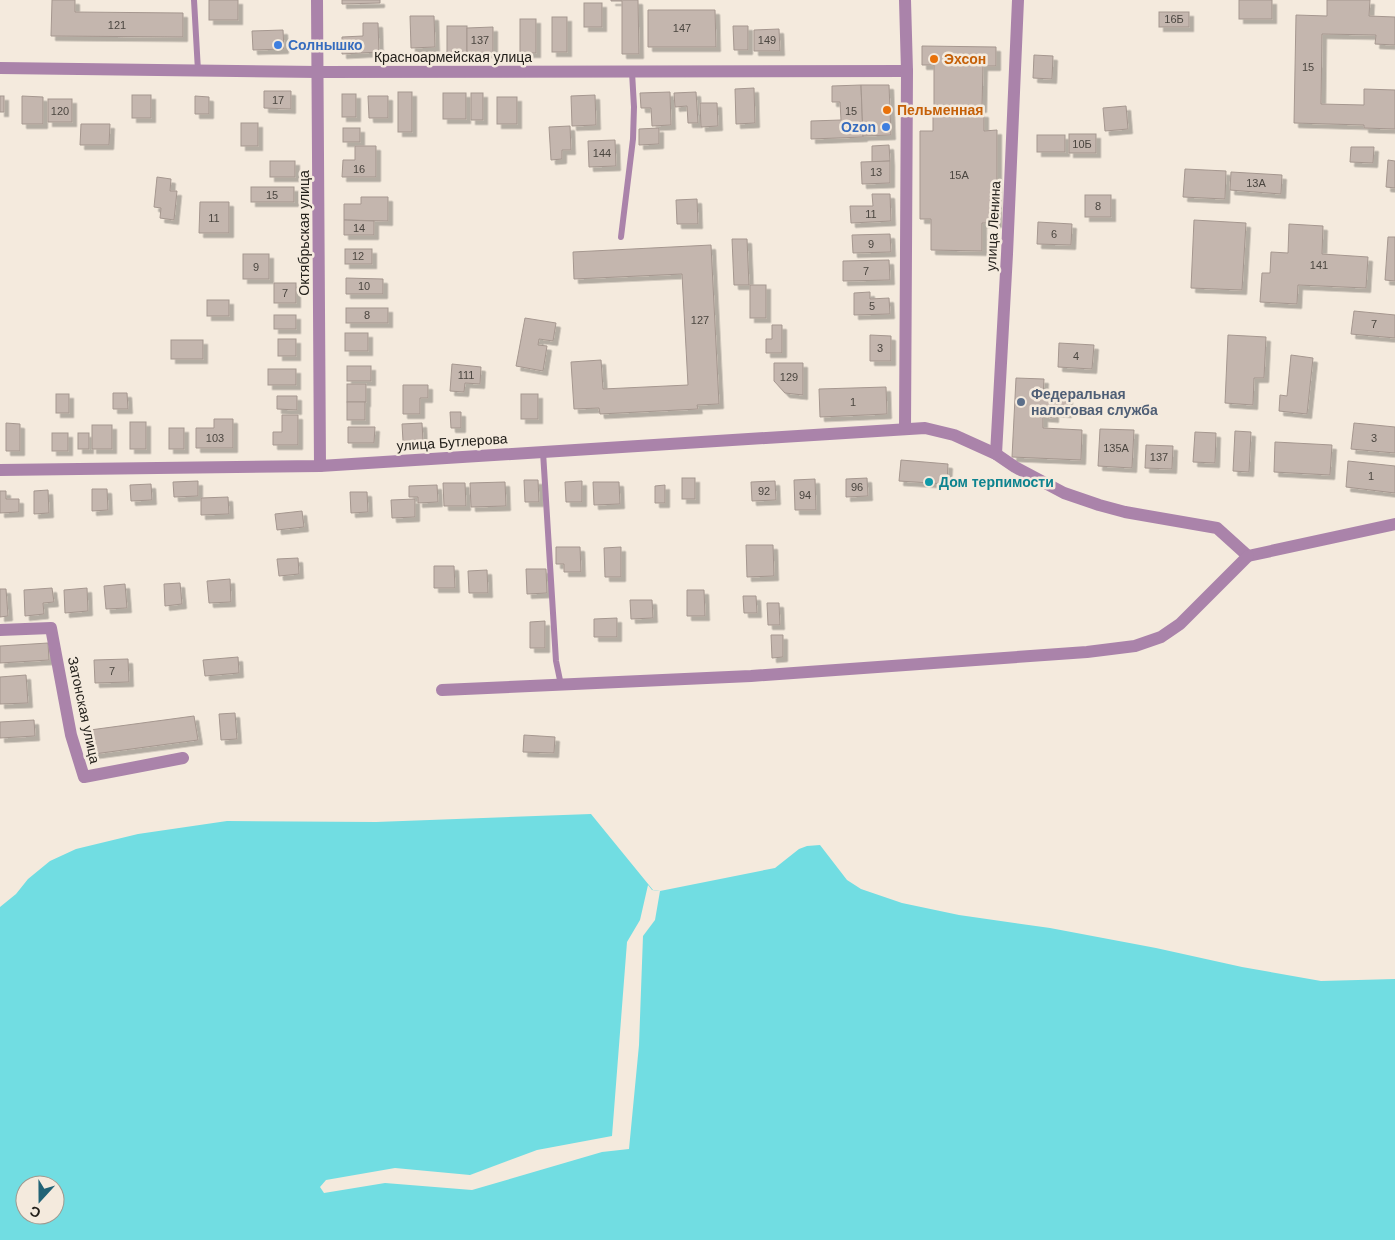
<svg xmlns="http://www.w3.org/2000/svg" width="1395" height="1240" font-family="Helvetica,sans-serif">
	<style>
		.water { fill: #71dde2; fill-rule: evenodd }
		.pier { fill: #f4eadd }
		.building { fill: #c4b6ae; stroke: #a5978f; filter: url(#shadow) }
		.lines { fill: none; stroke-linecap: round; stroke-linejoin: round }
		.service { stroke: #aa83aa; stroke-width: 6 }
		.minor { stroke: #aa83aa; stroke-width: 12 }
		.tertiary { stroke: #aa83aa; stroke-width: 12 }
		.shop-dot { fill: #3f7fe0; stroke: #f4eadd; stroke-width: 2 }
		.food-dot { fill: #e8710a; stroke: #f4eadd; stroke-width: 2 }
		.service-dot { fill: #5c6f8a; stroke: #f4eadd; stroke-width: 2 }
		.culture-dot { fill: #0f9aa8; stroke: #f4eadd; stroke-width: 2 }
		.labels { text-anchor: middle; stroke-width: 5; stroke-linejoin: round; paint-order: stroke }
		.number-label { font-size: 11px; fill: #4b4640 }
		.shop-label { font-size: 14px; font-weight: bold; fill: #366cbe; stroke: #f4eadd; text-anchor: start }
		.street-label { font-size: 14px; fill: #23201b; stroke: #f4eadd }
		.food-label { font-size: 14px; font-weight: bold; fill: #c56008; stroke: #f4eadd; text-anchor: start }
		.service-label { font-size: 14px; font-weight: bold; fill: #4e5e75; stroke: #f4eadd; text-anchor: start }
		.culture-label { font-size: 14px; font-weight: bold; fill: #0d838f; stroke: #f4eadd; text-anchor: start }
	</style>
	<defs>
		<filter id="shadow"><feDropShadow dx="4.5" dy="4.5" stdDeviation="0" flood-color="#0004"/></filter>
	</defs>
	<rect width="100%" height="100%" fill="#f4eadd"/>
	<path class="water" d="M591,814L653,890L660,891L775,868L799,849L807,846L820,845L847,880L861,889L902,903L959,915L1050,928L1156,948L1242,967L1321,981L1395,979V1240H0V907L16,894L28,879L50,861L76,849L138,834L227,821L376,822ZM25,1185H55V1215H25Z"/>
	<path class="pier" d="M648,885L652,890L660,891L655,920L643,936L639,1045L629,1149L602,1152L472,1190L385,1183L324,1193L320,1187L326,1180L395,1168L470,1175L537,1150L612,1136L627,942L640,920Z"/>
	<g class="building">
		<path d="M52,0H75V12L183,13V37L51,36Z"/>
		<rect x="209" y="0" width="29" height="20"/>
		<path d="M342,0H380V3L342,4Z"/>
		<path d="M611,0H638L639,54H622V1H611Z"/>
		<rect x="1239" y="0" width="33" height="19"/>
		<path d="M1327,0H1370L1369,16L1395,17V45L1375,44L1376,35L1322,34L1321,104L1364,105V89L1395,90V129L1364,128V125L1294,123L1296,15L1327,16Z"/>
		<rect x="584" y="3" width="18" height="24"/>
		<path d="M648,10H715L716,47H648Z"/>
		<rect x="1159" y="12" width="30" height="15"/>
		<path d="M410,16H434L435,47L411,48Z"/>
		<rect x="552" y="17" width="15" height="35"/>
		<rect x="520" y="19" width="16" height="34"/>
		<path d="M363,23H378L379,52L342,54V37L363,36Z"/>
		<rect x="447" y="26" width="20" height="27"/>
		<path d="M733,26H748V50H734Z"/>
		<path d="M493,27V53H467V28Z"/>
		<path d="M779,29L780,51H754V30Z"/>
		<path d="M283,30L284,49L253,50L252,31Z"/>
		<path d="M922,46L996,47V66H983L982,108L934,106V65H922Z"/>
		<path d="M1034,55L1053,56L1052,79L1033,78Z"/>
		<path d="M861,85L863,137L811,139V121L841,120L840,102H832V86Z"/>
		<path d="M861,85H889L891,135L863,136Z"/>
		<path d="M754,88L755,123L736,124L735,89Z"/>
		<path d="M264,91H291V109L264,108Z"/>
		<rect x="398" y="92" width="14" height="40"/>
		<path d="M670,92L671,125L652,126L651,108H641L640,93Z"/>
		<path d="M696,92L698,123H688L687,106L675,107L674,93Z"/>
		<rect x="443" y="93" width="23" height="26"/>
		<rect x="471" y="93" width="12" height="27"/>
		<rect x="342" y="94" width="14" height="23"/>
		<rect x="132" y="95" width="19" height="23"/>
		<path d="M595,95L596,125L572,126L571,96Z"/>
		<rect x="0" y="96" width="4" height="16"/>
		<path d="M22,96L43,97V124H22Z"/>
		<path d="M195,96L209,97V114H195Z"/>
		<path d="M368,96H388V118H369Z"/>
		<rect x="497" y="97" width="20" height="27"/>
		<rect x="48" y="99" width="24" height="23"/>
		<path d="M700,103H717L718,126L701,127Z"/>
		<path d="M1126,106L1128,129L1105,131L1103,108Z"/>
		<path d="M933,112L984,113V131L997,130V223H982V251L931,250V219H920V131H933Z"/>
		<rect x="241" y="123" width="17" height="23"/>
		<path d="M81,124H110L109,145H80Z"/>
		<path d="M570,126L571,150H562V159L551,160L549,127Z"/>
		<rect x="343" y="128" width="17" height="14"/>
		<path d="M659,128V144L639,145V129Z"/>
		<rect x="1069" y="134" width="27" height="19"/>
		<rect x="1037" y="135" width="28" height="17"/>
		<path d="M615,140L616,166L589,167L588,141Z"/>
		<path d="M889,145L890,161L872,162V146Z"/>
		<path d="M355,146H376V177H342L343,160H355Z"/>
		<path d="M1351,147H1374L1373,163L1350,162Z"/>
		<path d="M1388,160L1395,161V188L1386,187Z"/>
		<rect x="270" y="161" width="25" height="16"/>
		<path d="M890,161V183L862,184L861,162Z"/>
		<path d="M1185,169L1226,171L1225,199L1183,197Z"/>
		<path d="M1231,172L1282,175L1281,194L1230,190Z"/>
		<path d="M157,177L171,179L170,191H177L174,220L160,218L161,208L154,207Z"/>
		<rect x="251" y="187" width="43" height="15"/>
		<path d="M872,194H890L891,221L851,223L850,206H873Z"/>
		<rect x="1085" y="195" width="26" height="22"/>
		<path d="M361,197H388V221L344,220V204H361Z"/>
		<path d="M697,199L698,224H677L676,200Z"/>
		<path d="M200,202H229V233H199Z"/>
		<path d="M344,220L374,221V235H344Z"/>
		<path d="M1194,220L1246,223L1242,290L1191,288Z"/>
		<path d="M1038,222L1072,224L1071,245L1037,244Z"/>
		<path d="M1289,224L1323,226L1322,254L1368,257L1366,288L1298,285L1297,304L1260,302L1262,273H1270L1271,252L1288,253Z"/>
		<path d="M890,234L891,252L853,253L852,235Z"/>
		<path d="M1388,237H1395V281L1385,280Z"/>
		<path d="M732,239H747L749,285H734Z"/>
		<path d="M711,245L719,404L697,405L698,409L600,414L599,408L574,409L571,362L601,360L603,389L688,385L682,274L574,279L573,252Z"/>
		<rect x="345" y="249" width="27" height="15"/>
		<rect x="243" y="254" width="26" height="25"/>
		<path d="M889,260L890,280L843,281V261Z"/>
		<path d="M346,278L383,279V294H346Z"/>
		<rect x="274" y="283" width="22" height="20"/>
		<rect x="750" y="285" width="16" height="33"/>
		<path d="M870,292V299L889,298L890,314L854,315V293Z"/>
		<rect x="207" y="300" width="22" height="16"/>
		<rect x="346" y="308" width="42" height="15"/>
		<path d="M1354,311L1395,315V338L1351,334Z"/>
		<rect x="274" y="315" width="22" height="14"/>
		<path d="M525,318L556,323L553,341L539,339L538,345L547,346L543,371L516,366Z"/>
		<path d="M772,325H782V353H766V339H772Z"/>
		<rect x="345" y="333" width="23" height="18"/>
		<path d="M870,335L891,336V361H870Z"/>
		<path d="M1228,335L1266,337L1264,378H1254L1253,405L1225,403Z"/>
		<rect x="278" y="339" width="18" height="17"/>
		<rect x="171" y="340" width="32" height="19"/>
		<path d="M1059,343L1094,345L1092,369L1058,367Z"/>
		<path d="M1291,355L1313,358L1307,414L1279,411L1280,395L1287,396Z"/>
		<path d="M774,363H803V395L785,393L774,381Z"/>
		<path d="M452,364L481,367L480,384L465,383L464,392L450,391Z"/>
		<rect x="347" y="366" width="24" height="15"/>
		<rect x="268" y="369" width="28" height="16"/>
		<path d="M1016,378L1044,379L1043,397L1068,398L1067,413L1054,412V418L1043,417V428L1082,430L1081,460L1012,457Z"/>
		<rect x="347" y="384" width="19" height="18"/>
		<path d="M403,385H428V398H420V414H403Z"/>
		<path d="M886,387L887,414L820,417L819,389Z"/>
		<path d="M113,393H127L128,409H113Z"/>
		<rect x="56" y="394" width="13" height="19"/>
		<rect x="521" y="394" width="17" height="25"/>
		<path d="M277,396H297V410L277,409Z"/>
		<rect x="347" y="402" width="18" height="18"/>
		<path d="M450,412H461V428H451Z"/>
		<path d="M282,415H298V445H273V432H282Z"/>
		<path d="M214,419H233V448H196V428H214Z"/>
		<rect x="130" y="422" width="16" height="27"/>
		<path d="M6,423L20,424V451H6Z"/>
		<path d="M422,423L423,441H403L402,424Z"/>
		<path d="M1354,423L1395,427V453L1351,449Z"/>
		<rect x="92" y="425" width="20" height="24"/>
		<path d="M348,427H375L374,443H348Z"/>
		<rect x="169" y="428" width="15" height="21"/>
		<path d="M1100,429L1134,430L1132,468L1098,466Z"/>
		<path d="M1235,431L1251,432L1249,472L1233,471Z"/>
		<path d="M1195,432L1216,433L1215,463L1193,462Z"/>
		<rect x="52" y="433" width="16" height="18"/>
		<rect x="78" y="433" width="11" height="16"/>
		<path d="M1275,442L1332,445L1330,475L1274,472Z"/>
		<path d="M1146,445L1173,446L1172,469L1145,468Z"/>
		<path d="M901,460L948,464L947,484L899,481Z"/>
		<path d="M1348,461L1395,466V493L1346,487Z"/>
		<rect x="682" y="478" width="13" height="21"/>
		<path d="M867,478L868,496L846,497V479Z"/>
		<path d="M815,479L816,510H795L794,480Z"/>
		<path d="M524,480H538L539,502H525Z"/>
		<path d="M198,481V496L174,497L173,482Z"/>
		<path d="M582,481V502H566L565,482Z"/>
		<path d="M775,481L776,500L752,501L751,482Z"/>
		<path d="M505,482L506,506L471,507L470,483Z"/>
		<path d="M593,482H619L620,504L594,505Z"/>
		<path d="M443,483H465L466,506H444Z"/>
		<path d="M151,484L152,500L131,501L130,485Z"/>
		<path d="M437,485L438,502L418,503V497H409V486Z"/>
		<path d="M665,485V503H655V486Z"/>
		<path d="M92,489H107L108,510L92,511Z"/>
		<path d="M48,490L49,513L34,514V491Z"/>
		<path d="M0,491H6V499H19V512L0,513Z"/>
		<path d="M350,492H367L368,512L351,513Z"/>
		<path d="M228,497L229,514L201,515V498Z"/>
		<path d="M415,499V517L392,518L391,500Z"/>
		<path d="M302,511L304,527L277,530L275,514Z"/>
		<path d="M746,545H773L774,576L747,577Z"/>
		<path d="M556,547H580L581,572H564V564H556Z"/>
		<path d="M621,547V577H605L604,548Z"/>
		<path d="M298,558L299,574L279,576L277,559Z"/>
		<path d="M434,566H454L455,588H434Z"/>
		<path d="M526,569H546L547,593L527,594Z"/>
		<path d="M487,570L488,593H469L468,571Z"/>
		<path d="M230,579L231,602L209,603L207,581Z"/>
		<path d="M180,583L182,604L165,606L164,584Z"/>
		<path d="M125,584L127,608L106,609L104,586Z"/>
		<path d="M52,588L54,602L43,603L44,614L25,616L24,590Z"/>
		<path d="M87,588L88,611L65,613L64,590Z"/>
		<path d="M0,589H6L8,616L0,617Z"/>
		<path d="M687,590H704L705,616H687Z"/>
		<path d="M743,596H756L757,613H744Z"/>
		<path d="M630,600H652L653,618L631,619Z"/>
		<path d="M767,603H779L780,625H768Z"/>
		<path d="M617,618V637H594V619Z"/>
		<path d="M545,621V648H530V622Z"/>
		<path d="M771,635H783V657L772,658Z"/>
		<path d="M48,643L49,660L0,663V646Z"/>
		<path d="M238,657L239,673L205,676L203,660Z"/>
		<path d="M128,659L129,682L95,683L94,660Z"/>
		<path d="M26,675L28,703L0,704V677Z"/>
		<path d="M235,713L237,739L221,740L219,714Z"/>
		<path d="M194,716L198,740L94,754L90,730Z"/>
		<path d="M34,720L35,736L0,738V722Z"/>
		<path d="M524,735L555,737L554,753L523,752Z"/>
	</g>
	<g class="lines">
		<g class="service">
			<path d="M194,0L198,71"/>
			<path d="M621,237L633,139L634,107L632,72"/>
			<path d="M543,452L556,661L561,685"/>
		</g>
		<g class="minor">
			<path d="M317,0L320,466"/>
			<path d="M0,68L318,72L907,71"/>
			<path d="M0,470L320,466L925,428L954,435L996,454L1015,467L1064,493L1099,505L1125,512L1217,528L1248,556L1395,524"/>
			<path d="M0,630L51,628L71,735L84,777L183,758"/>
			<path d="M442,690L751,676L1087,652L1135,646L1161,637L1180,624L1248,556"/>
		</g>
		<g class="tertiary">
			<path d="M905,0L907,71L905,429"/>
			<path d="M996,454L1007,254L1018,0"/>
		</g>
	</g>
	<g class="shop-dot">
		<circle cx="278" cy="45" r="5"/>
		<circle cx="886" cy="127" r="5"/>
	</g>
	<g class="food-dot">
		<circle cx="934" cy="59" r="5"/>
		<circle cx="887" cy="110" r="5"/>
	</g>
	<circle class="service-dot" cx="1021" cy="402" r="5"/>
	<circle class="culture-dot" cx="929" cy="482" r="5"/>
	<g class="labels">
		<g class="number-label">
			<text x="1174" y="23">16Б</text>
			<text x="117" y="29">121</text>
			<text x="682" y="32">147</text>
			<text x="480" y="44">137</text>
			<text x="767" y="44">149</text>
			<text x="1308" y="71">15</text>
			<text x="278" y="104">17</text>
			<text x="60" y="115">120</text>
			<text x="851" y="115">15</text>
			<text x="1082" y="148">10Б</text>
			<text x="602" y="157">144</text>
			<text x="359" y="173">16</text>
			<text x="876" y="176">13</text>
			<text x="959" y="179">15А</text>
			<text x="1256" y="187">13А</text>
			<text x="272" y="199">15</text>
			<text x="1098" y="210">8</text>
			<text x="871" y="218">11</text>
			<text x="214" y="222">11</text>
			<text x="359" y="232">14</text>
			<text x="1054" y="238">6</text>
			<text x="871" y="248">9</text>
			<text x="358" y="260">12</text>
			<text x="1319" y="269">141</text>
			<text x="256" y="271">9</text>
			<text x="866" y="275">7</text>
			<text x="364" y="290">10</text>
			<text x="285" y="297">7</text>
			<text x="872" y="310">5</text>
			<text x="367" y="319">8</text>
			<text x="700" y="324">127</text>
			<text x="1374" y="328">7</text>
			<text x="880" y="352">3</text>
			<text x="1076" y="360">4</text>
			<text x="466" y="379">111</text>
			<text x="789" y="381">129</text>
			<text x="853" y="406">1</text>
			<text x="215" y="442">103</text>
			<text x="1374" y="442">3</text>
			<text x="1116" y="452">135А</text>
			<text x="1159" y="461">137</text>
			<text x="1371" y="480">1</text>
			<text x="857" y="491">96</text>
			<text x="764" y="495">92</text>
			<text x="805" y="499">94</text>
			<text x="112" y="675">7</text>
		</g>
		<g class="shop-label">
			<text x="288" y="50">Солнышко</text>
			<text x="876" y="132" text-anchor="end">Ozon</text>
		</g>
		<g class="street-label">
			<text x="453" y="62">Красноармейская улица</text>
			<text transform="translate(993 226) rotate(-87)" y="5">улица Ленина</text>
			<text transform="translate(304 233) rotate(-90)" y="5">Октябрьская улица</text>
			<text transform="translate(452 442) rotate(-4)" y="5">улица Бутлерова</text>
			<text transform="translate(84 710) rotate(78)" y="5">Затонская улица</text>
		</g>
		<g class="food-label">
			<text x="944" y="64">Эхсон</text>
			<text x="897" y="115">Пельменная</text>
		</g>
		<g class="service-label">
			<text x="1031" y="399">Федеральная<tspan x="1031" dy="16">налоговая служба</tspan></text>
		</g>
		<g class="culture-label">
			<text x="939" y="487">Дом терпимости</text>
		</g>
	</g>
	<g transform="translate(40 1200) rotate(201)"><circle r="24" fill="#f4eadd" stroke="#a0998f"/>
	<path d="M0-4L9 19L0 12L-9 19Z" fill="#216376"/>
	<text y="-8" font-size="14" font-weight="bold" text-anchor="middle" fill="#23201b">С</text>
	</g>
</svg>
